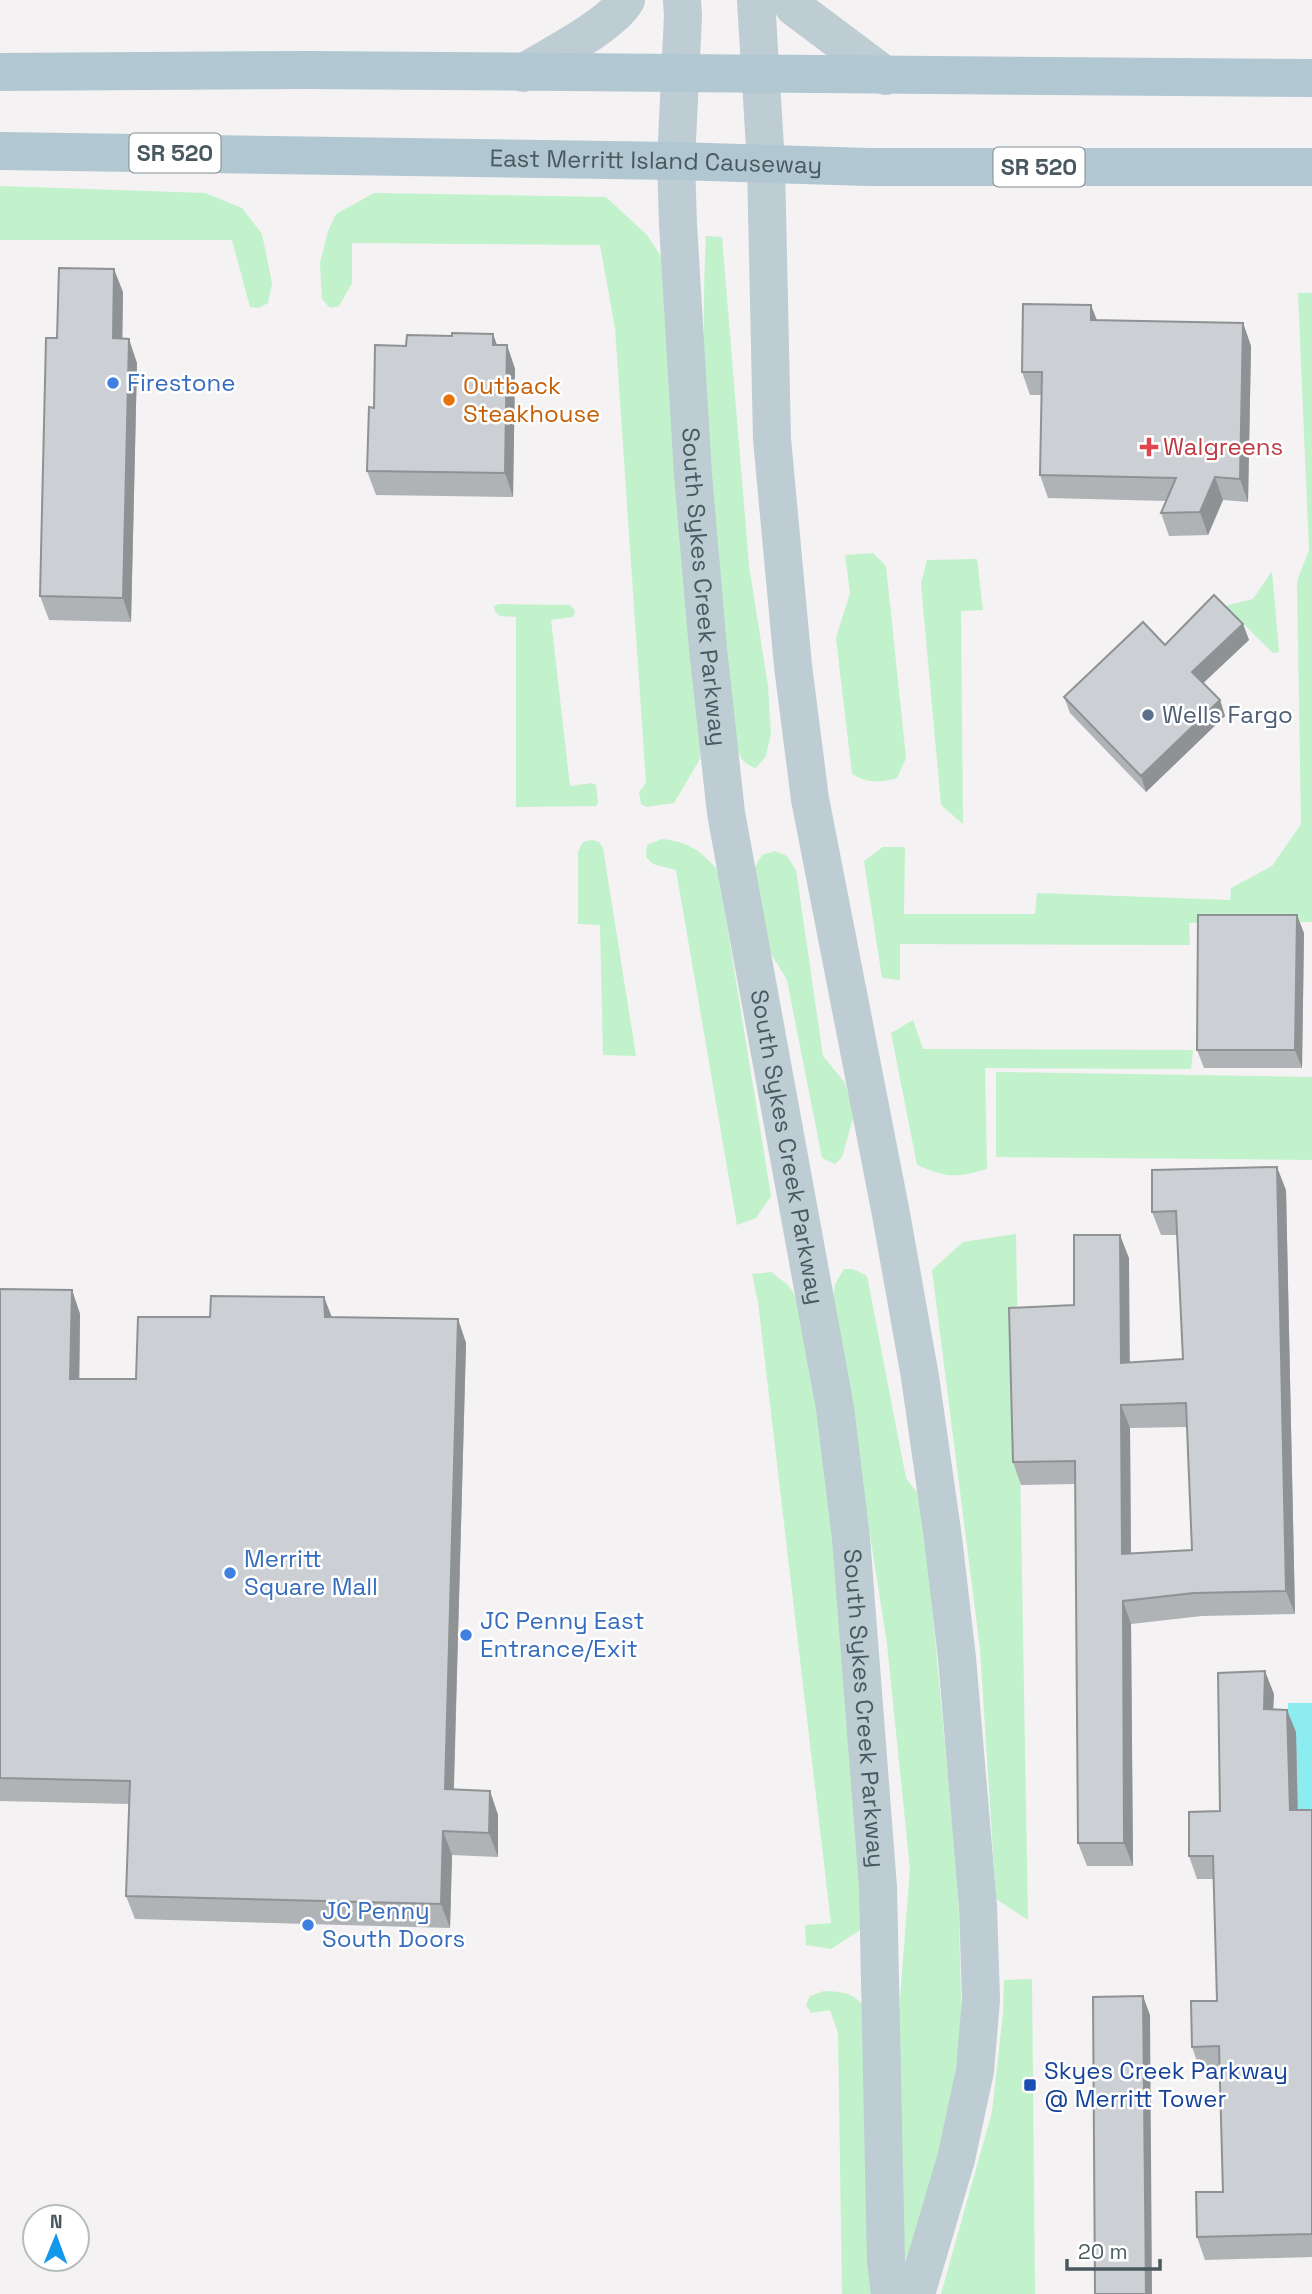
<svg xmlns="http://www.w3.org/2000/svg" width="1312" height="2294" font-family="'Space Grotesk',sans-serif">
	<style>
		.green { fill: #c1f2cb }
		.water { fill: #8decf0 }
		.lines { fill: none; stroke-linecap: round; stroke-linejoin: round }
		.secondary { stroke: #beccd4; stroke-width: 38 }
		.primary { stroke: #b1c7d1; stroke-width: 38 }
		.wall { fill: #afb3b6; fill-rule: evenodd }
		.shaded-wall { fill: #8f9294 }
		.building { fill: #ccd0d4; stroke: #8f9294; stroke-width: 2; fill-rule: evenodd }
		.shop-dot { fill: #3f7fe0; stroke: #fff; stroke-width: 2.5 }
		.food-dot { fill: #e8710a; stroke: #fff; stroke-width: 2.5 }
		.health-dot { fill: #e0444e; stroke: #fff; stroke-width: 2.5 }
		.service-dot { fill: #5c6f8a; stroke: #fff; stroke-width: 2.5 }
		.transit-dot { fill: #1a4fb4; stroke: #fff; stroke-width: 2.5 }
		.labels { text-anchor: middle; stroke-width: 5; stroke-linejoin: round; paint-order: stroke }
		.shield { fill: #fff; stroke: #808b90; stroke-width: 2 }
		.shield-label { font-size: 23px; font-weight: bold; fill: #495960 }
		.street-label { font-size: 24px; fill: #495960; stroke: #fff }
		.shop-label { font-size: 24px; fill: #366cbe; stroke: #fff; text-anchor: start }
		.food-label { font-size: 24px; fill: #c56008; stroke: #fff; text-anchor: start }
		.health-label { font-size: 24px; fill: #be3a42; stroke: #fff; text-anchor: start }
		.service-label { font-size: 24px; fill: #4e5e75; stroke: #fff; text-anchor: start }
		.transit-label { font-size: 24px; fill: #164399; stroke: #fff; text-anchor: start }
	</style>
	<rect width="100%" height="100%" fill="#f4f2f2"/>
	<g class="green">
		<path d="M0,186L205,193L242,208L262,234L272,283L268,303L259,308L250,307L232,240H0Z"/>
		<path d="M374,193L606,197L647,235L662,258L700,748V759L674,803L646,807L641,804L639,792L646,783L615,328L600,245L352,243V283L339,306L330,308L322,299L320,263L328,231L336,214Z"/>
		<path d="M706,236L722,237L749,566L768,686L771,733L766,756L756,768C739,764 737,748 733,733C718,568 697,402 706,236Z"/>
		<path d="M1298,293H1312V922L1189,923L1190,945L900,944V980L882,978L864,861L883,847H905L904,914H1035L1037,893L1230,900L1231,888L1272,866L1301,824L1297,581L1309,550Z"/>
		<path d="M873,553L886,566L906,758L897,778C882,783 866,783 852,774L836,638L850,593L845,555Z"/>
		<path d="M977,559L983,610L961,611L963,824L941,805L921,584L927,560Z"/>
		<path d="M1272,571L1279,652L1273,653L1225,606L1253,599Z"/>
		<path d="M499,604L570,605L575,610L573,617L551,620L570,786L592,783L596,785L598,802L596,806L516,807V617L500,616L495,611L494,606Z"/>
		<path d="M662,839C689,842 700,850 718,870L771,1196L756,1218L737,1225L676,870L653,864L646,857L647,845Z"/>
		<path d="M591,840L599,842L603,848L636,1056L603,1055L600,925L578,924V852L583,842Z"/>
		<path d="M775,851L787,856L796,870L823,1056L845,1083L854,1115L842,1157L835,1164L822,1158L787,980L764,942L754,869L762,855Z"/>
		<path d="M913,1020L923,1049L1193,1050L1191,1069L985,1068L987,1169C954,1178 949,1178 917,1165L891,1033Z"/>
		<path d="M996,1072L1312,1077V1160L996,1157Z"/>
		<path d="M1016,1234L1028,1920L996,1899L980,1649L932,1270L963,1242Z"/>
		<path d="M844,1269H853L867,1276L906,1478L922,1499L958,1884L962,2034L940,2162L901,2284L897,2038L910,1869L887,1644L833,1297L835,1284Z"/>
		<path d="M771,1272L788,1285L797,1298L836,1525L863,1916L860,1930L831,1949L806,1945L805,1925L831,1923L758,1302L752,1274Z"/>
		<path d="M1032,1979L1035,2294H941L992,2112L1003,2013L1004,1980Z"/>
		<path d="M824,1991C850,1992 855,1994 871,2015L879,2294H842L838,2033L830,2010L811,2013L806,2005L810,1996Z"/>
	</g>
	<path class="water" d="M1288,1703H1312V1810L1285,1812Z"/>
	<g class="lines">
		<g class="secondary">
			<path id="s1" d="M682,0L683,16L676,161L678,224L693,475L708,649L726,813L835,1408L851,1538L878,1887L886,2262L890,2294"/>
			<path d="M756,0L766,164L772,439L793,666L810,799L891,1214L920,1377L943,1538L957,1658L978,1906L981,2000L975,2071L956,2159L916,2294"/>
			<path d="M789,0L794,7L886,76"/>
			<path d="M523,73C550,56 611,26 626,0"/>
		</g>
		<g class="primary">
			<path d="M0,72L308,70L1312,78"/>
			<path id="s2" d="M0,151L676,161L869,167H1312"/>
		</g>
	</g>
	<g class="wall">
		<path d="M123,292L122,339L137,363L131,622L49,620L40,596Z"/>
		<path d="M1097,320L1243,323L1251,346L1248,502L1223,500L1208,535L1169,536L1161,513L1166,501L1048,498L1040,475L1042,395H1030L1022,372Z"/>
		<path d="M493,334L497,345H507L515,369L513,497L376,495L367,471L374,408L406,346L452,336Z"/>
		<path d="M1243,624L1249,640L1203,683L1220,700L1225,716L1146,792L1070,713L1064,697L1165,645Z"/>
		<path d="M1304,933L1302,1068H1204L1197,1050Z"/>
		<path d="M1286,1190L1295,1614L1202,1616L1131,1624L1133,1866H1087L1078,1843L1076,1484L1021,1485L1013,1462L1074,1305L1129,1258V1363L1183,1359L1177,1235H1161L1152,1212ZM1187,1427L1192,1550L1131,1553L1130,1428Z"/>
		<path d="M0,1289L72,1290L80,1314L79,1379H136L332,1318L458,1319L466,1343L454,1789L490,1791L498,1815V1857L452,1855L450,1928L135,1919L126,1896L129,1804L0,1801Z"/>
		<path d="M1274,1694L1273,1709L1296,1732L1298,1810H1312V2257L1205,2260L1197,2237L1223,2192L1220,2069L1200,2070L1192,2047L1217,2001L1214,1879H1197L1189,1856L1220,1811Z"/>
	</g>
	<g class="shaded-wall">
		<path d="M114,269L123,292L122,362L113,338Z"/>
		<path d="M1091,305L1100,328L1091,320Z"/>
		<path d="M1243,323L1251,346L1248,502L1240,479Z"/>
		<path d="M493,334L501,357L493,345Z"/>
		<path d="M129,339L137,363L131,622L123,598Z"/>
		<path d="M507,345L515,369L513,497L505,473Z"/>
		<path d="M1215,477L1223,500L1208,535L1200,512Z"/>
		<path d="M1243,624L1249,640L1198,688L1192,672Z"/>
		<path d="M1220,700L1225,716L1146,792L1141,776Z"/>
		<path d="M1297,915L1304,933L1302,1068L1295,1050Z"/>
		<path d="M1277,1167L1286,1190L1295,1614L1286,1591Z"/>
		<path d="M1120,1235L1129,1258L1130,1386L1121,1363Z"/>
		<path d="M72,1290L80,1314L79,1403L70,1379Z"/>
		<path d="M324,1297L333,1320L325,1317Z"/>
		<path d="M458,1319L466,1343L453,1812L445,1789Z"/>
		<path d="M1121,1405L1130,1428L1131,1577L1122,1554Z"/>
		<path d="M1123,1601L1131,1624L1133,1866L1124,1843Z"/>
		<path d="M1265,1671L1274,1694L1272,1732L1264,1709Z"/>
		<path d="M1287,1710L1296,1732L1298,1833L1290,1810Z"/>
		<path d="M490,1791L498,1815V1857L489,1833Z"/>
		<path d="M443,1831L452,1855L450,1928L441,1904Z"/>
		<path d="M1143,1996L1150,2015L1152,2294H1146Z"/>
	</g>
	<g class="building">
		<path d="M59,268L114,269L113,338L129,339L123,598L40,596L46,338H57Z"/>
		<path d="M1023,304L1091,305V320L1243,323L1240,479L1215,477L1200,512L1161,513L1176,478L1040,475L1042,372H1022Z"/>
		<path d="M452,333L493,334V345H507L505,473L367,471L369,407L374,408L375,345L406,346L407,335L452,336Z"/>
		<path d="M1214,595L1243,624L1192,672L1220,700L1141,776L1064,697L1143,622L1165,645Z"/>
		<path d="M1198,915H1297L1295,1050H1197Z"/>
		<path d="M1277,1167L1286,1591L1194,1593L1123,1601L1124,1843H1078L1075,1461L1013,1462L1009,1308L1074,1305V1235H1120L1121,1363L1183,1359L1176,1211L1152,1212V1170ZM1186,1403L1192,1550L1122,1554L1121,1405Z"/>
		<path d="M0,1289L72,1290L70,1379H136L138,1317H210L211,1296L324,1297L325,1317L458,1319L445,1789L490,1791L489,1833L443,1831L441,1904L126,1896L130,1781L0,1778Z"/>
		<path d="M1265,1671L1264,1709L1287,1710L1290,1810H1312V2234L1197,2237L1196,2192H1223L1219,2046L1192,2047L1191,2001H1217L1213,1856H1189V1812L1220,1811L1218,1673Z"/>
		<path d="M1143,1996L1146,2294H1095L1093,1997Z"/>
	</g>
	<g class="shop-dot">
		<circle cx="113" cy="383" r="7"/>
		<circle cx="230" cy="1573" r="7"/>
		<circle cx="466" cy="1635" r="7"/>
		<circle cx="308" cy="1925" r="7"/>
	</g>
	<circle class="food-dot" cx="449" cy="400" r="7"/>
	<path class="health-dot" d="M1145.5 436.5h7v7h7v7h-7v7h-7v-7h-7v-7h7z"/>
	<circle class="service-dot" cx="1148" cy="715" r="7"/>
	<rect class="transit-dot" x="1023" y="2078" width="14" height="14" rx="3.5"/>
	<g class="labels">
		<g class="shield">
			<rect x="129.5" y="133.5" width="91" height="39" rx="5"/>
			<rect x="993.5" y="147.5" width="91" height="39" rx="5"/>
		</g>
		<g class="shield-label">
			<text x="175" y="161">SR 520</text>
			<text x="1039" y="175">SR 520</text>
		</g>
		<g class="street-label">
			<text dy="8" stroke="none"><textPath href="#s2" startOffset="656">East Merritt Island Causeway</textPath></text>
			<text dy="8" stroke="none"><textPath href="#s1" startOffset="588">South Sykes Creek Parkway</textPath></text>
			<text dy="8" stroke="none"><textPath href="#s1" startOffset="1155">South Sykes Creek Parkway</textPath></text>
			<text dy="8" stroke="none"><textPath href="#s1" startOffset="1722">South Sykes Creek Parkway</textPath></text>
		</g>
		<g class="shop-label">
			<text x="127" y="391">Firestone</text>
			<text x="244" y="1567">Merritt<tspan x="244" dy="28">Square Mall</tspan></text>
			<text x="480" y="1629">JC Penny East<tspan x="480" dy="28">Entrance/Exit</tspan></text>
			<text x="322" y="1919">JC Penny<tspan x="322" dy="28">South Doors</tspan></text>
		</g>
		<g class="food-label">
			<text x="463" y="394">Outback<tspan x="463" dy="28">Steakhouse</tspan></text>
		</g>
		<g class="health-label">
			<text x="1163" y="455">Walgreens</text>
		</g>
		<g class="service-label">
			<text x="1162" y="723">Wells Fargo</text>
		</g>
		<g class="transit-label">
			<text x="1044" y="2079">Skyes Creek Parkway<tspan x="1044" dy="28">@ Merritt Tower</tspan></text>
		</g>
	</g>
	<g transform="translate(56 2238) rotate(1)"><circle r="33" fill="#ffffff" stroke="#b6bdbf" stroke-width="2"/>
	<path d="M0-5L12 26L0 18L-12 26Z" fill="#1498ec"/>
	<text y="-10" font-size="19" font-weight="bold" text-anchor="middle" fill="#495960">N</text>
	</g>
	<path d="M1067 2259v10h93v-10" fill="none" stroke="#495960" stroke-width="3.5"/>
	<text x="1078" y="2259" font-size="21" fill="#495960" stroke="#ffffff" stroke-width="5" paint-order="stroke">20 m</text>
</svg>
